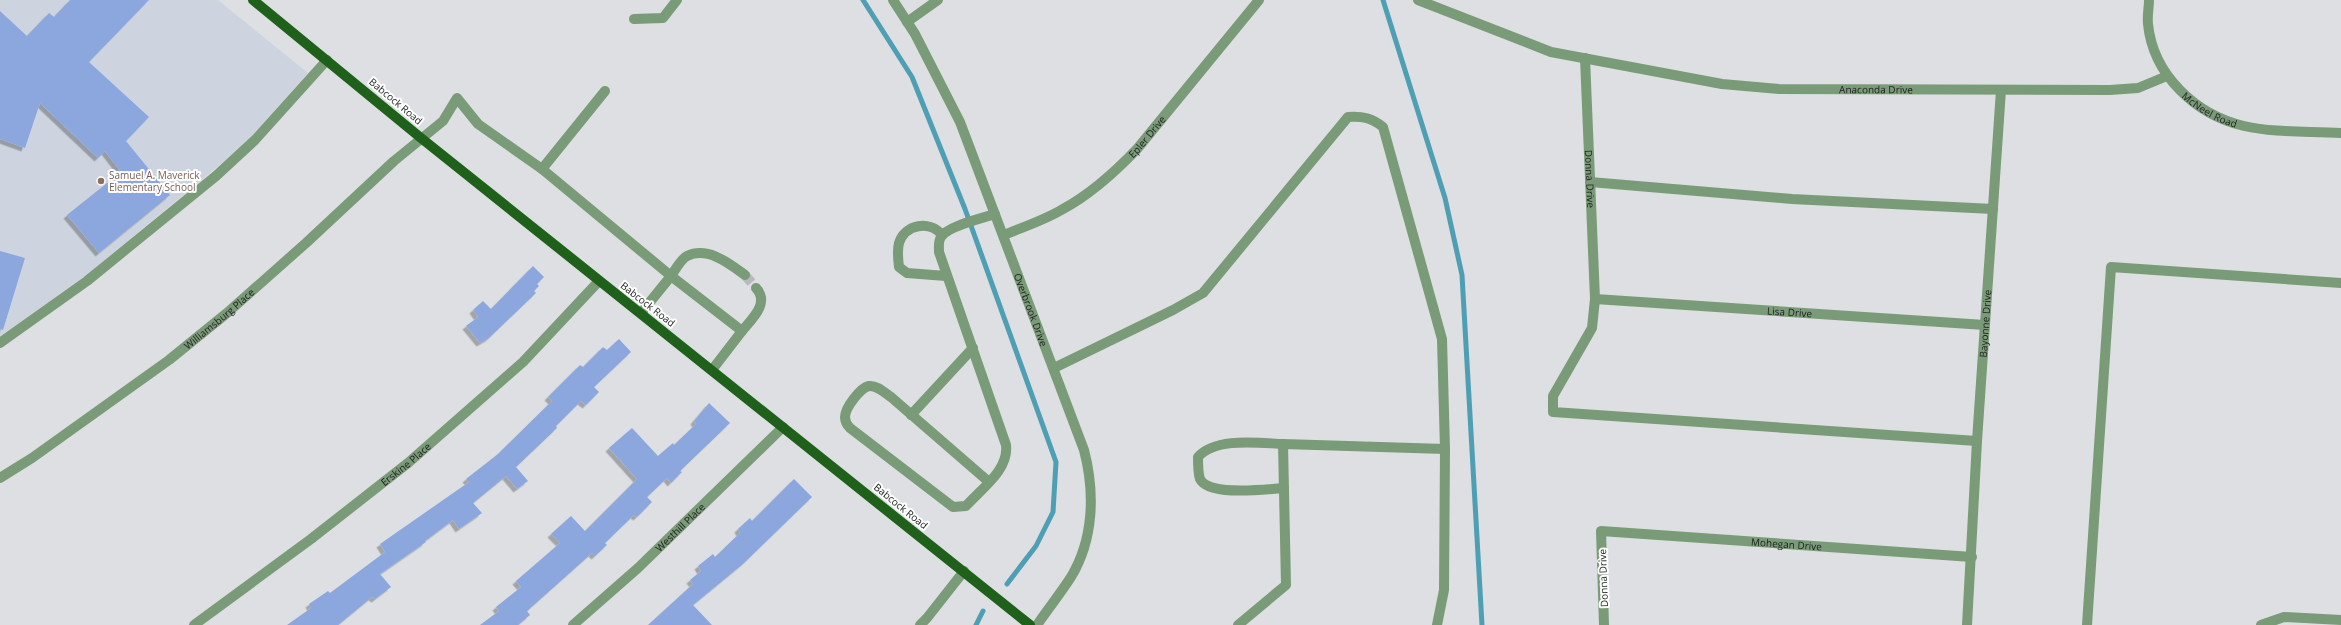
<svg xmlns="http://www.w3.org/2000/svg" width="2341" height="625" font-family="'Open Sans',sans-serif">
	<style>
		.built { fill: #ced4df }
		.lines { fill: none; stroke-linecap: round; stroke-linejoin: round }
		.stream { stroke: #4e9fb4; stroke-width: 5 }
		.building { fill: #8ca7dd; filter: url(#shadow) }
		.minor-tunnel { stroke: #b7b9bd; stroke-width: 10; stroke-dasharray: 10 5; stroke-linecap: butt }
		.minor { stroke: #7a9b77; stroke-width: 10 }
		.major { stroke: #1f611b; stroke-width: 10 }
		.education-dot { fill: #8d6e63; stroke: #fff; stroke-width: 1.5 }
		.labels { text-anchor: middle; stroke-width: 4; stroke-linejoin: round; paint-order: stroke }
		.street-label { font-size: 10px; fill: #212223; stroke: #fff }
		.education-label { font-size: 10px; fill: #785e54; stroke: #fff; text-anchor: start }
	</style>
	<defs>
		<filter id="shadow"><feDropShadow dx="-3.5" dy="3.5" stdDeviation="0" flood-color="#0004"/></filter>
	</defs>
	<rect width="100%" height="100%" fill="#dddfe3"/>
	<path class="built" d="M0,0H218L308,73L245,144L89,273L0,337Z"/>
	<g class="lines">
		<g class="stream">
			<path d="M863,0L912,77L965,209L1056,462L1053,512L1036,546L1007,584"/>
			<path d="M1383,0L1445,198L1462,275L1482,625"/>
			<path d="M976,625L983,611"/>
		</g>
	</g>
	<g class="building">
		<path d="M70,0H149L89,62L149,117L126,141L170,195L99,253L67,215L121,172L105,151L98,158L40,103L25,148L0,139V11L27,36L49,13L54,17Z"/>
		<path d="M0,251L25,258L3,330L0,329Z"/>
		<path d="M533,266L544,277L537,284L539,286L534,291L536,293L489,338L480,343L466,326L478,317L473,310L483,301L491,309Z"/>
		<path d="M619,339L631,352L594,387L599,392L586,405L581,401L556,426L557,428L516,467L528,481L517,489L506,476L473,503L482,513L459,529L453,520L425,541L426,542L380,574L391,587L375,599L372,597L338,625H287L311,608L309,604L328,591L330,593L385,552L380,544L469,482L466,479L498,454L552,401L548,397L580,365L583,367L603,347L607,350Z"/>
		<path d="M709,403L730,423L680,471L682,472L671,483L667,478L647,497L652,502L637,517L634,515L605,543L607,545L595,556L592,553L527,611L530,615L518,625H480L499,611L496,607L521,587L516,581L560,543L551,534L571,516L585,531L637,479L609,448L632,428L658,456L673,443L674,445L696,424L694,421Z"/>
		<path d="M794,479L812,497L744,563L693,605L712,625H648L693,584L690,580L701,571L698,566L713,554L715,557L740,533L738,529L750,518L752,521Z"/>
	</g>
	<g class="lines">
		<path class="minor-tunnel" d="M745,275L756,288"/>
		<g class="minor">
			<path id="s1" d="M893,0L915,34L960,122L1084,450C1095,492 1094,539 1071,577C1060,594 1048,609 1037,625"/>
			<path id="s2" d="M1418,0L1551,52L1722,84L1779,89L2110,90L2138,88L2167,76"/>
			<path id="s3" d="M2149,0C2149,8 2147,16 2148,24C2153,75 2196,115 2244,126C2275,133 2309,131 2341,133"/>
			<path d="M634,19L663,18L677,0"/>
			<path d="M907,22L938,0"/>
			<path id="s4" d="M1585,58L1595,299L1592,328L1553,396V412L1977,441"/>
			<path d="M542,169L605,91"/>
			<path d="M1590,182L1792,199L1993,209"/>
			<path d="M942,235C930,220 905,224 899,243C897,251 898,259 899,267L907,273L946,276"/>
			<path id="s5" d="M1004,235C1023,227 1045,220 1063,209C1091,194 1115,172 1137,149L1259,0"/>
			<path id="s6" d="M1595,299L1985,325"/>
			<path d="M742,331C752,319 770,303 756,288"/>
			<path d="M0,343L87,281L216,176L255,140L327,60"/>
			<path d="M1054,368L1173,310L1203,293L1348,117C1363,116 1372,118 1383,127L1442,339L1445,449L1444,590L1437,625"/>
			<path d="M712,370L742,331L671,276C675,270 681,259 687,256C708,246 730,264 745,275"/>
			<path d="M911,415L973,348"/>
			<path d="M1283,444C1258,443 1216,437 1198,457C1198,464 1198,473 1200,479C1209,497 1267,489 1284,488"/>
			<path id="s7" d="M0,478L32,458L169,360L227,313L306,243L394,161L443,121L457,98L478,124L542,169L671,276L641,313"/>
			<path d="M989,482L891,397C885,393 877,385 869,386C860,388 845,408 845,417C845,422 847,425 850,428L953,507L966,506C982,488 1009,470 1006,445L939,252C939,247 938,241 941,237C947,226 983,218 995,214"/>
			<path id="s8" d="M194,625L311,539L408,463L523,362L599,281"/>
			<path id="s9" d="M573,625L638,568L783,427"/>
			<path d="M920,625L927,618L964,571"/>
			<path d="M1238,625L1286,585L1283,444L1445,449"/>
			<path id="s10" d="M1604,625L1601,531L1972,557"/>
			<path id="s11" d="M1967,625L1977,441L2001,90"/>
			<path d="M2087,625L2111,267L2341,283"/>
			<path d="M2261,625L2284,617L2341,620"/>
		</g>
		<path class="major" d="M253,0L421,138L1030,625"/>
	</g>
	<circle class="education-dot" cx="101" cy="181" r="4"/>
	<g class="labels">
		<g class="street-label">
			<text dy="4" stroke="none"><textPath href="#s2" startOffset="471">Anaconda Drive</textPath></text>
			<text transform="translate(396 101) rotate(40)" y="4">Babcock Road</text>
			<text dy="4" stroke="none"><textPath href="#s3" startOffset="135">McNeel Road</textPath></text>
			<text dy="4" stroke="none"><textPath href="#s5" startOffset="176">Epler Drive</textPath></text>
			<text dy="4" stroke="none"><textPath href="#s4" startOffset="121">Donna Drive</textPath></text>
			<text transform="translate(648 304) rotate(38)" y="4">Babcock Road</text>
			<text dy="4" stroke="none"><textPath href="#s1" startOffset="340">Overbrook Drive</textPath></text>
			<text dy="4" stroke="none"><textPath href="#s6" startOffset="195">Lisa Drive</textPath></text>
			<text dy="4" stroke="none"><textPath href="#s7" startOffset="271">Williamsburg Place</textPath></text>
			<text dy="4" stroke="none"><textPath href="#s11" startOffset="302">Bayonne Drive</textPath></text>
			<text dy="4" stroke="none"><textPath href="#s8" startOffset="266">Erskine Place</textPath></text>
			<text transform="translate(901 506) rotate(39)" y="4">Babcock Road</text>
			<text dy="4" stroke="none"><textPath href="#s9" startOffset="145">Westhill Place</textPath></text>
			<text dy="4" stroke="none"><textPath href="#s10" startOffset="280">Mohegan Drive</textPath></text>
			<text transform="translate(1603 578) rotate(-92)" y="4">Donna Drive</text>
		</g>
		<g class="education-label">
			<text x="109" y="179">Samuel A. Maverick<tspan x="109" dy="12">Elementary School</tspan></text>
		</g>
	</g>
</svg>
